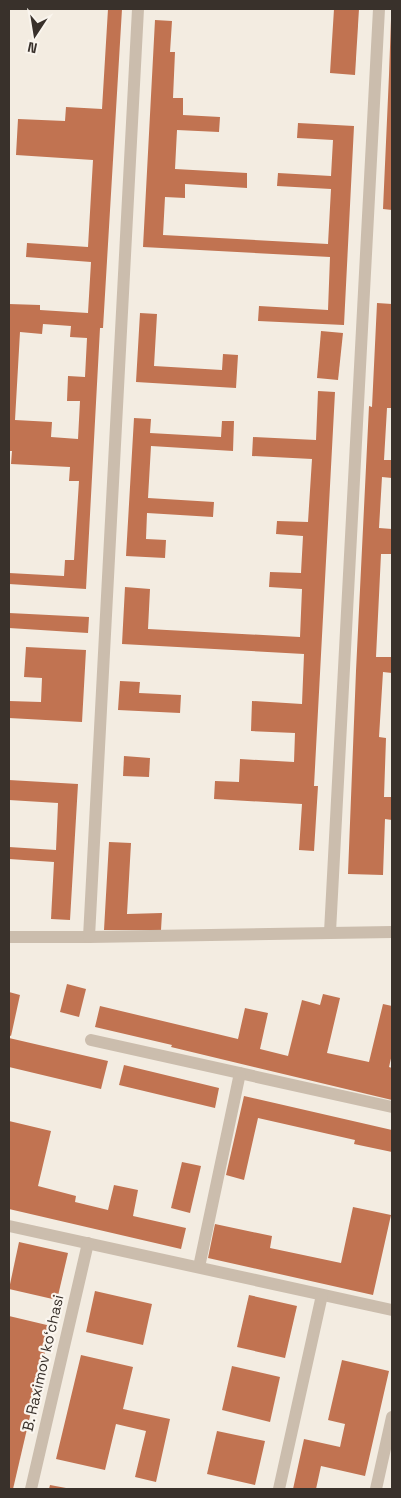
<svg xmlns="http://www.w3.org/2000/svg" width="401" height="1498" font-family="'Space Grotesk',sans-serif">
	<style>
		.building { fill: #c17351; fill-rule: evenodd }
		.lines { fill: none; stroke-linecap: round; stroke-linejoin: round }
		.minor { stroke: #cbbdad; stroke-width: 12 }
		.labels { text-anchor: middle; stroke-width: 4.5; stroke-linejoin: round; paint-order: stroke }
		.street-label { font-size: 15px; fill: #39312b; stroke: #faf5ee }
	</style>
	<rect width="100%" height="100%" fill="#f3ece1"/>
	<g class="building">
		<path d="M108,9H122L103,328H100L86,589L9,584V573L64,576L65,560H74L79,481H69L70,467L11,464L12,451H9V304L40,305V310L88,313L91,262L26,257L27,243L88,247L93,160L16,155L18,119L65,121L66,107L102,109ZM43,324L71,326L70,337L87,338L85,377L68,376L67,401H80L78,439L51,437L52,422L15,420L20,332L42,334Z"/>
		<path d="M334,9H359L355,75L330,73Z"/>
		<path d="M391,19H392V210L383,209L389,75Z"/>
		<path d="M155,20L172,21L170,52H175L173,98H183V115L220,117L219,132L177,130L175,169L247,173V188L185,184V198L165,197L163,235L328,244L331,189L277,186L278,173L331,176L333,140L297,138L298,123L354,126L344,325L258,321L259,306L328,310L330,257L143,247Z"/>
		<path d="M377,303L392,304V408H387L384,460H392V478L382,477L379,528L392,529V554H381L376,657H392V673L383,672L379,737L386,738L384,797H392V820L385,819L383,875L348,874L356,671L369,406L372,407Z"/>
		<path d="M140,313L157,314L154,366L222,370L223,354L238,355L236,388L136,382Z"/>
		<path d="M321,331L343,333L338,380L317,378Z"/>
		<path d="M318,391L335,392L314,786H318L314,851L299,850L302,804L214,799L215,781L239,782L240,759L294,762L295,733L251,731L252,701L302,704L304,654L122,644L125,587L150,589L148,629L300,637L302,589L269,587L270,572L301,573L303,536L276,534L277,521L308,522L312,459L252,456L253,437L316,440Z"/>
		<path d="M134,418L151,419L150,433L221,437L222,421H234L233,451L151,446L148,498L214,502L213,517L147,513L146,539L166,540L165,558L126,556Z"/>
		<path d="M9,613L89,617L88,633L9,628Z"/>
		<path d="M26,647L86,650L82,722L9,718V701L41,702L42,678L24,677Z"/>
		<path d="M120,681L140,682L139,693L181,695L180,713L118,710Z"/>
		<path d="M124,756L150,758L149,777L123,776Z"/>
		<path d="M9,780L78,784L70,920L51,919L54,862L9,859V847L56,850L58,803L9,800Z"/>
		<path d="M109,842L131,843L127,914L162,913L161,930H104Z"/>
		<path d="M67,984L86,989L79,1017L60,1012Z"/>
		<path d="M9,992L20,995L11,1036L9,1035Z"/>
		<path d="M323,994L340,998L327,1053L369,1062L383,1004L392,1006V1054L389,1067L392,1068V1100L171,1047L172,1045L95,1027L100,1006L238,1039L245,1008L268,1013L260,1049L288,1056L302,1000L320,1005Z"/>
		<path d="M9,1038L108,1061L101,1089L9,1067Z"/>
		<path d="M124,1065L219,1088L215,1108L119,1085Z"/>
		<path d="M244,1096L392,1130V1152L354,1144L355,1140L258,1118L244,1180L226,1175Z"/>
		<path d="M9,1121L51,1131L38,1186L76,1196L75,1202L108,1210L114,1185L138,1190L133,1216L186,1228L181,1249L9,1209V1149L10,1142H9Z"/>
		<path d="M182,1162L201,1166L190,1213L171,1208Z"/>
		<path d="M353,1207L391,1215L373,1295L208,1258L215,1224L272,1236L270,1248L341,1263Z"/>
		<path d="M19,1242L68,1253L57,1300L9,1289Z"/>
		<path d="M95,1291L152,1304L143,1345L86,1332Z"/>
		<path d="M249,1295L297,1306L285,1358L237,1347Z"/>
		<path d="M9,1316L51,1326L13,1489H9Z"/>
		<path d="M81,1355L133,1367L123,1409L170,1419L156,1482L135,1477L146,1431L116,1424L105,1470L56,1459Z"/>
		<path d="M342,1360L389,1371L365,1476L321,1466L316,1489H293L304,1439L340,1447L345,1424L328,1420Z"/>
		<path d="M232,1366L280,1377L270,1422L222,1410Z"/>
		<path d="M217,1431L265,1441L255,1485L207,1474Z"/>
		<path d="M50,1485L66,1488V1489H49Z"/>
	</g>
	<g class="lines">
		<g class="minor">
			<path d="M330,932L379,9"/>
			<path d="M9,937H89L392,932"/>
			<path d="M89,937L138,9"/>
			<path d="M91,1040L392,1107"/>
			<path d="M9,1226L392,1310"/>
			<path d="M199,1267L240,1073"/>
			<path d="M31,1489L88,1243"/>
			<path d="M279,1489L322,1295"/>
			<path d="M376,1489L392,1417"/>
		</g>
	</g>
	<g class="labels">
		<g class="street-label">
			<text transform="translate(43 1363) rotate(-77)" y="5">B. Raximov koʻchasi</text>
		</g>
	</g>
	<rect width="401" height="1498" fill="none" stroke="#39312b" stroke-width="20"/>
	<g transform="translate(35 35) rotate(192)" stroke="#faf5ee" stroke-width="4" paint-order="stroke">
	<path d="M0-4L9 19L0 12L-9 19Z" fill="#39312b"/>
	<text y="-8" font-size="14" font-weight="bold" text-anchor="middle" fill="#39312b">N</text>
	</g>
</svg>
